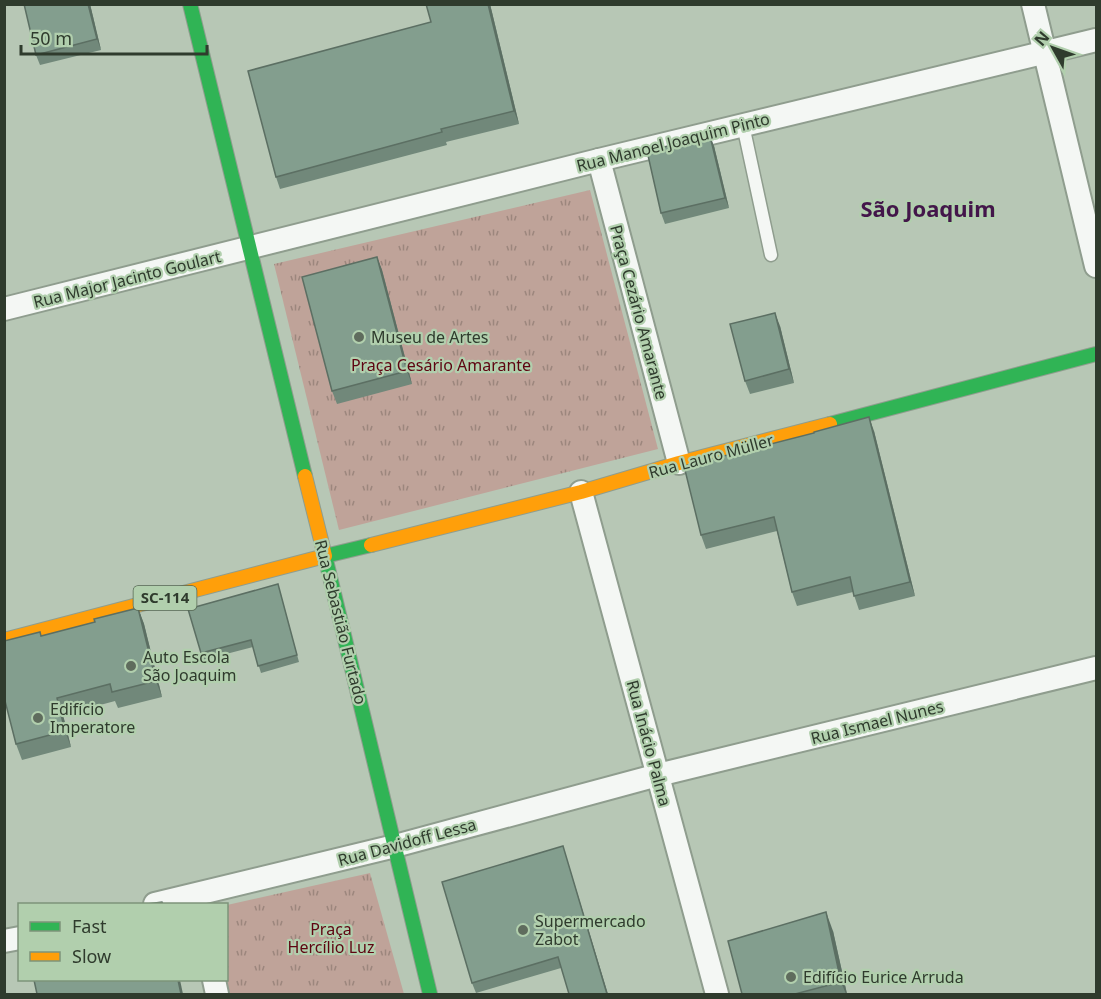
<svg xmlns="http://www.w3.org/2000/svg" width="1101" height="999" font-family="'Noto Sans',sans-serif">
	<style>
		.grass { fill: url(#grass-tufts) }
		.lines { fill: none; stroke-linecap: round; stroke-linejoin: round }
		.lane-casing { stroke: #8f9d8e; stroke-width: 15 }
		.street-casing { stroke: #8f9d8e; stroke-width: 26 }
		.fast-casing { stroke: #8f9d8e; stroke-width: 16 }
		.slow-casing { stroke: #8f9d8e; stroke-width: 16 }
		.lane { stroke: #f4f7f4; stroke-width: 12 }
		.street { stroke: #f4f7f4; stroke-width: 22 }
		.fast { stroke: #30b455; stroke-width: 14 }
		.slow { stroke: #ff9f0a; stroke-width: 14 }
		.wall { fill: #71887a }
		.shaded-wall { fill: #5c6f63 }
		.building { fill: #839e8e; stroke: #5c6f63; stroke-width: 1.5 }
		.poi-dot { fill: #5f6c5d; stroke: #b1cfad; stroke-width: 2 }
		.labels { text-anchor: middle; stroke-width: 4.5; stroke-linejoin: round; paint-order: stroke }
		.shield { fill: #b1cfad; stroke: #566753; stroke-width: 1.5 }
		.shield-label { font-size: 15px; font-weight: bold; fill: #2f3b2d }
		.street-label { font-size: 16px; fill: #2f3b2d; stroke: #b1cfad }
		.poi-label { font-size: 16px; fill: #2f3b2d; stroke: #b1cfad; text-anchor: start }
		.park-label { font-size: 16px; fill: #5e0411; stroke: #b1cfad }
		.district-label { font-size: 22px; font-weight: bold; fill: #43174a; stroke: #b1cfad }
	</style>
	<defs>
		<pattern id="grass-tufts" width="24" height="20" patternUnits="userSpaceOnUse" patternTransform="scale(1.5)"><rect width="24" height="20" fill="#bfa399"/><path d="M3 7l-1-3M5 7V3M7 7l1-3M15 17l-1-3M17 17v-4M19 17l1-3" fill="none" stroke="#9c867d"/></pattern>
	</defs>
	<rect width="100%" height="100%" fill="#b7c7b5"/>
	<g class="grass">
		<path d="M590,190L658,449L339,530L274,264Z"/>
		<path d="M370,873L404,994H230L226,978L227,905Z"/>
	</g>
	<g class="lines">
		<defs>
			<path id="lane" d="M743,125L771,255"/>
			<g id="street">
				<path d="M1033,4L1096,266"/>
				<path d="M599,160L679,463"/>
				<path d="M4,309L599,160L1096,40"/>
				<path d="M581,492L717,994"/>
				<path d="M155,904L395,846L658,775L1096,668"/>
				<path d="M4,941L20,938"/>
				<path d="M214,980L217,994"/>
			</g>
			<g id="fast">
				<path d="M190,4L305,476"/>
				<path d="M830,424L1096,354"/>
				<path d="M371,545L325,556L430,994"/>
			</g>
			<g id="slow">
				<path d="M371,545L581,492L679,463L830,424"/>
				<path d="M4,640L325,556L305,476"/>
			</g>
		</defs>
		<use href="#lane" class="lane-casing"/>
		<use href="#street" class="street-casing"/>
		<use href="#fast" class="fast-casing"/>
		<use href="#slow" class="slow-casing"/>
		<use href="#lane" class="lane"/>
		<use href="#street" class="street"/>
		<use href="#fast" class="fast"/>
		<use href="#slow" class="slow"/>
	</g>
	<g class="wall">
		<path d="M90,4L101,50L40,65L36,55Z"/>
		<path d="M426,4H490L519,124L446,142L447,145L280,189L276,177L431,22Z"/>
		<path d="M714,146L729,208L665,224L661,213Z"/>
		<path d="M377,257L382,270L412,384L337,404L332,391Z"/>
		<path d="M780,326L794,383L750,394L745,381Z"/>
		<path d="M874,431L915,596L859,610L853,592L797,606L792,592L777,531L706,549L701,535L814,433Z"/>
		<path d="M280,591L299,662L261,673L253,647L203,660L201,653Z"/>
		<path d="M138,608L144,624L162,697L118,708L115,701L63,715L71,747L22,760L16,744L42,636L95,622Z"/>
		<path d="M566,856L561,968L476,993L472,983Z"/>
		<path d="M833,931L847,994H742Z"/>
	</g>
	<g class="shaded-wall">
		<path d="M88,4H90L101,50L97,39Z"/>
		<path d="M488,4H490L519,124L514,111Z"/>
		<path d="M710,136L714,146L729,208L725,198Z"/>
		<path d="M377,257L382,270L412,384L407,371Z"/>
		<path d="M775,313L780,326L794,383L789,369Z"/>
		<path d="M869,417L874,431L915,596L910,582Z"/>
		<path d="M138,608L144,624L162,697L156,681Z"/>
		<path d="M57,698L63,715L71,747L65,731Z"/>
		<path d="M563,846L566,856L608,994H607Z"/>
		<path d="M826,912L833,931L847,994H846L841,982Z"/>
		<path d="M178,980H180L183,994H181Z"/>
	</g>
	<g class="building">
		<path d="M24,4H88L97,39L36,55Z"/>
		<path d="M426,4H488L514,111L441,129L442,132L276,177L248,71L431,22Z"/>
		<path d="M710,136L725,198L661,213L647,151Z"/>
		<path d="M377,257L407,371L332,391L302,277Z"/>
		<path d="M775,313L789,369L745,381L730,324Z"/>
		<path d="M869,417L910,582L854,596L850,577L792,592L774,517L701,535L684,466L814,433V432Z"/>
		<path d="M278,584L297,655L258,666L251,640L201,653L188,609Z"/>
		<path d="M138,608L156,681L112,692L110,684L57,698L65,731L16,744L4,697V641L40,632L41,636L95,622L94,619Z"/>
		<path d="M563,846L607,994H569L558,957L472,983L442,882Z"/>
		<path d="M162,902L163,904H144H147Z"/>
		<path d="M826,912L841,982L795,994H742L728,941Z"/>
		<path d="M34,980H178L181,994H37Z"/>
	</g>
	<g class="poi-dot">
		<circle cx="359" cy="337" r="6"/>
		<circle cx="131" cy="666" r="6"/>
		<circle cx="38" cy="718" r="6"/>
		<circle cx="523" cy="930" r="6"/>
		<circle cx="791" cy="977" r="6"/>
	</g>
	<g class="labels">
		<rect class="shield" x="133.5" y="586" width="63" height="24" rx="4.5"/>
		<g class="shield-label">
			<text x="165" y="603">SC-114</text>
		</g>
		<g class="street-label">
			<text transform="translate(673 142) rotate(-14)" y="6">Rua Manoel Joaquim Pinto</text>
			<text transform="translate(127 279) rotate(-14)" y="6">Rua Major Jacinto Goulart</text>
			<text transform="translate(639 312) rotate(75)" y="6">Praça Cezário Amarante</text>
			<text transform="translate(711 456) rotate(-15)" y="6">Rua Lauro Müller</text>
			<text transform="translate(341 622) rotate(76)" y="6">Rua Sebastião Furtado</text>
			<text transform="translate(877 722) rotate(-14)" y="6">Rua Ismael Nunes</text>
			<text transform="translate(649 743) rotate(75)" y="6">Rua Inácio Palma</text>
			<text transform="translate(407 842) rotate(-15)" y="6">Rua Davidoff Lessa</text>
		</g>
		<g class="poi-label">
			<text x="371" y="343">Museu de Artes</text>
			<text x="143" y="663">Auto Escola<tspan x="143" dy="18">São Joaquim</tspan></text>
			<text x="50" y="715">Edifício<tspan x="50" dy="18">Imperatore</tspan></text>
			<text x="535" y="927">Supermercado<tspan x="535" dy="18">Zabot</tspan></text>
			<text x="803" y="983">Edifício Eurice Arruda</text>
		</g>
		<g class="park-label">
			<text x="441" y="371">Praça Cesário Amarante</text>
			<text x="331" y="935">Praça<tspan x="331" dy="18">Hercílio Luz</tspan></text>
		</g>
		<g class="district-label">
			<text x="928" y="217">São Joaquim</text>
		</g>
	</g>
	<rect width="1101" height="999" fill="none" stroke="#2f3b2d" stroke-width="12"/>
	<rect x="18" y="903" width="210" height="78" fill="#b1cfad" stroke="#7d947a" stroke-width="1.5"/>
	<rect x="30" y="922" width="30" height="9" fill="#30b455" stroke="#7d947a" stroke-width="1.5"/>
	<text x="72" y="933" font-size="18" fill="#2f3b2d">Fast</text>
	<rect x="30" y="952" width="30" height="9" fill="#ff9f0a" stroke="#7d947a" stroke-width="1.5"/>
	<text x="72" y="963" font-size="18" fill="#2f3b2d">Slow</text>
	<g transform="translate(1053 48) rotate(310)" stroke="#b1cfad" stroke-width="4.5" paint-order="stroke">
	<path d="M0-4.5L10 22L0 15L-10 22Z" fill="#2f3b2d"/>
	<text y="-9" font-size="16" font-weight="bold" text-anchor="middle" fill="#2f3b2d">N</text>
	</g>
	<path d="M21 45v9h186v-9" fill="none" stroke="#2f3b2d" stroke-width="3"/>
	<text x="30" y="45" font-size="18" fill="#2f3b2d" stroke="#b1cfad" stroke-width="4.5" paint-order="stroke">50 m</text>
</svg>
